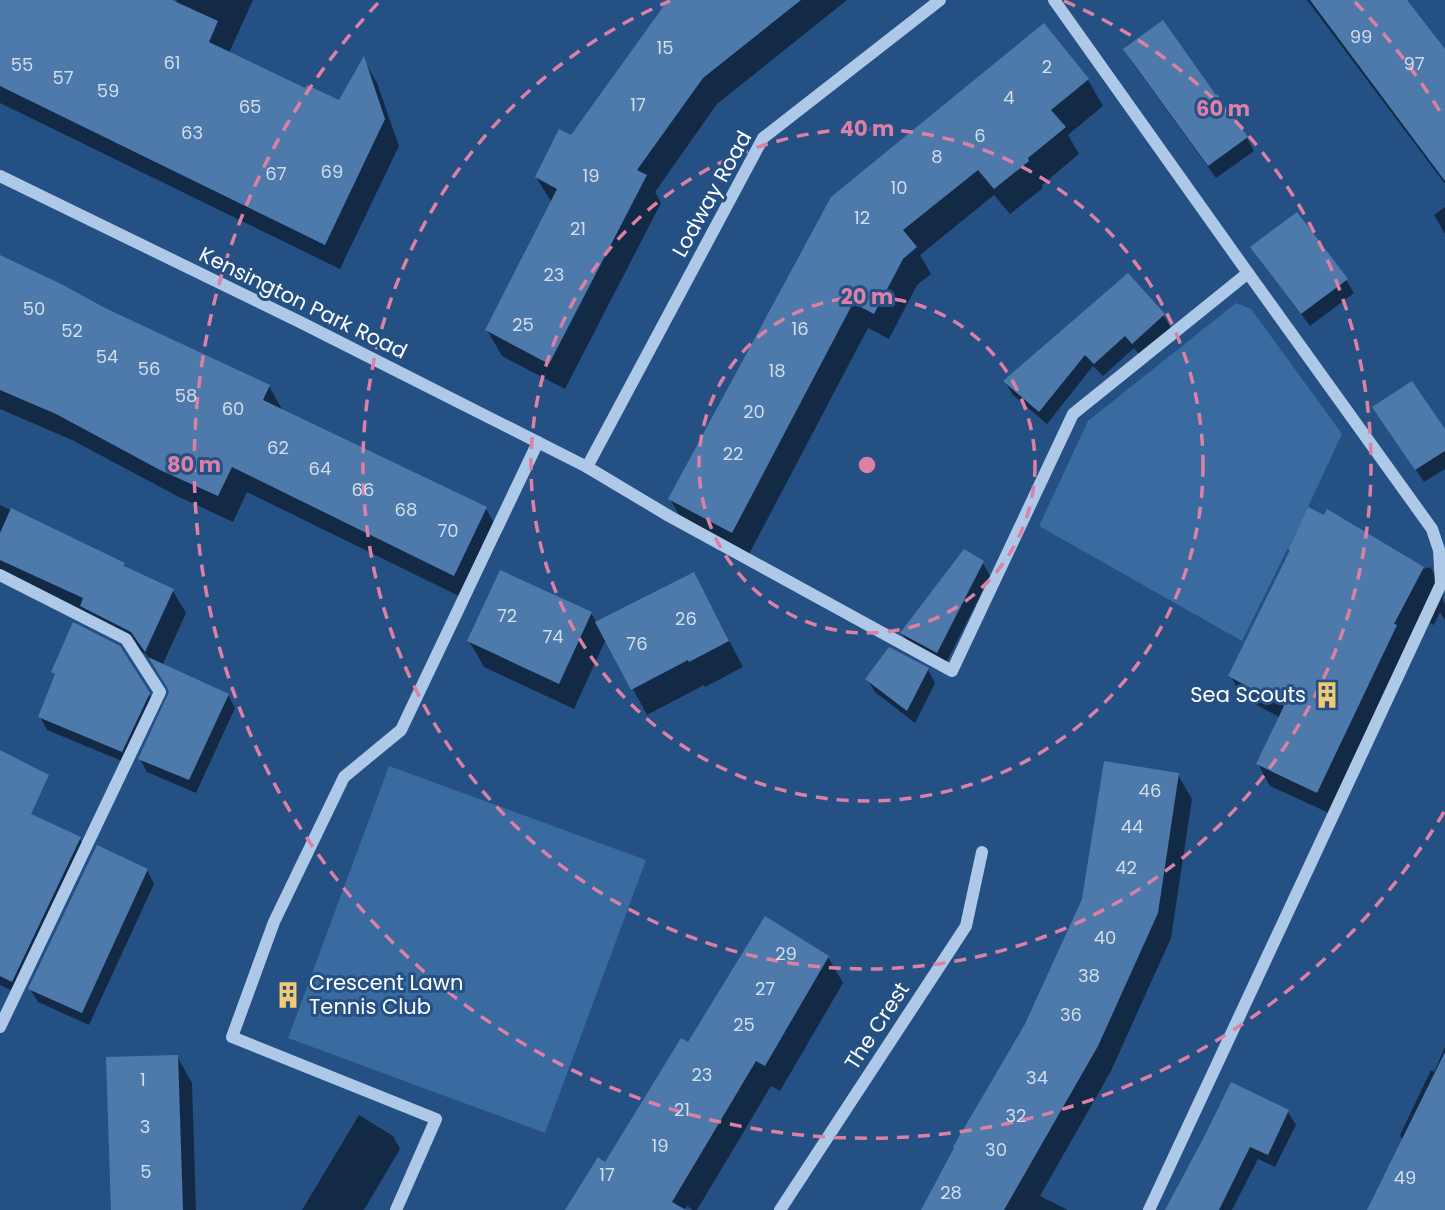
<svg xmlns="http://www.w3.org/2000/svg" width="1445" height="1210" font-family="Poppins,sans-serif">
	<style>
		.green { fill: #396aa0 }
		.shadow { fill: #0007 }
		.building { fill: #4d7aab }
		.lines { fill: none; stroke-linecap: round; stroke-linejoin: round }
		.minor { stroke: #aec9e8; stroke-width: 12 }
		.ring { fill: none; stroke: #dd80a5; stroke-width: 3.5; stroke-dasharray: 12 9 }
		.labels { text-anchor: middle; stroke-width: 6; stroke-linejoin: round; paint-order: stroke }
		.number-label { font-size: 18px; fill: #d2deea }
		.street-label { font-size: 21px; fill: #fff; stroke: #255084 }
		.poi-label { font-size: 21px; fill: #fff; stroke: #255084; text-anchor: end }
		.centre { fill: #dd80a5; stroke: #255084; stroke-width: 3.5 }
		.ring-label { font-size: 21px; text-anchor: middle; font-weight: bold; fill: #dd80a5; stroke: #255084; stroke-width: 6; stroke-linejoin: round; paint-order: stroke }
	</style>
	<rect width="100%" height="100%" fill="#255084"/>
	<g class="green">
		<path d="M1236,303L1251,309L1342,434L1308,507L1242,641L1039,526L1088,421Z"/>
		<path d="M389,766L646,860L545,1133L288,1038Z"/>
	</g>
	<g class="shadow">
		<path d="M0,0H107L164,28L177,0H253L229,53L306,91L340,103L364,60L377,83L399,146L340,269L0,103Z"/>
		<path d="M670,0H847L717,104L655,192L661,203L565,389L502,356L487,330L552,203L536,177L571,138Z"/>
		<path d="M1307,0H1404L1445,55V184Z"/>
		<path d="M1044,26L1088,80L1103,106L1068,135L1079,154L1042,185L1043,188L1010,214L994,195L920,255L931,274L917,285L889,339L868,328L747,558L685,525L670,499Z"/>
		<path d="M1125,50L1247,138L1254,151L1216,178L1132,62Z"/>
		<path d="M1445,207V234L1434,215Z"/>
		<path d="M1252,247L1346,280L1354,293L1310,326L1260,260Z"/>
		<path d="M0,256L106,311L269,386L283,411L486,509L501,535L469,601L247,492L233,522L177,496L72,440L0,409Z"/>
		<path d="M1163,315L1171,328L1140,356L1134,348L1103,376L1093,366L1047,424L1013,395L1005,382Z"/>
		<path d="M1382,421L1445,433V469L1424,482Z"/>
		<path d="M0,505L124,564L127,570L173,591L186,613L162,666L228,695L235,708L196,793L147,772L140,759L171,692L146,654L95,628L0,575Z"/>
		<path d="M1328,511L1424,569L1430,567L1443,589V604L1445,600V620L1440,612L1434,625L1422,619L1329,813L1270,786L1258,764L1281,718L1242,697L1230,675Z"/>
		<path d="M983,563L990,576L945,665L910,646L902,633Z"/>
		<path d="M708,600L743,667L705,687L704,685L647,715L606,639L574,709L484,667L469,641L591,613L597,623Z"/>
		<path d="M928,670L935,683L915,723L875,692L867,679Z"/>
		<path d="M53,672L149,694L156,707L129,764L47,730L40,717L56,677Z"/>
		<path d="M1178,775L1192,799L1171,938L1111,1071L1040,1196L1068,1210H923Z"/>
		<path d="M0,829L80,839L87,852L19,994L0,985Z"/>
		<path d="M147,870L154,884L89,1025L38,1002L30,989Z"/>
		<path d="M828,957L843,983L780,1091L771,1086L697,1210H693L687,1206L684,1210H567L606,1164L689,1044Z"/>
		<path d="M1445,1047V1210H1369L1403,1141L1400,1135L1431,1070L1434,1072Z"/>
		<path d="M177,1056L192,1083L196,1210H113Z"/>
		<path d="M1288,1112L1296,1125L1275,1167L1258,1159L1232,1210H1168Z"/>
		<path d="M359,1115L393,1136L400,1149L364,1210H302Z"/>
	</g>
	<g class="building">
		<path d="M0,0H172L218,21L209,42L305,88L307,85L339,100L364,56L385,119L325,245L0,86Z"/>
		<path d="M668,0H801L703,78L637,170L647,175L549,364L485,330L557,189L535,177L559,129L571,135Z"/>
		<path d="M1310,0H1407L1445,49V181Z"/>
		<path d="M1163,20L1216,95L1217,94L1248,137L1208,166L1123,49Z"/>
		<path d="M1044,23L1089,79L1051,110L1066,127L1028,158L1029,161L994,189L978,170L903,230L917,247L903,259L874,314L853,303L732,533L668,499L831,197Z"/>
		<path d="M1297,212L1348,279L1301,314L1250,247Z"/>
		<path d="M0,255L61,284L107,309L270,385L263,400L487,507L454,576L232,467L218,496L160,470L56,414L0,390Z"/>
		<path d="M1128,273L1165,314L1132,344L1125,336L1094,364L1085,355L1039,412L1003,381Z"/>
		<path d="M1412,381L1445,429V451L1415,470L1372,407Z"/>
		<path d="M1308,507L1324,515L1327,509L1424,567L1394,624L1397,625L1317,793L1256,764L1284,706L1228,676L1290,550L1288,549Z"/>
		<path d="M11,508L125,563L124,566L174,589L145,652L131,632L80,606L83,598L0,560V533Z"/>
		<path d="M964,549L984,561L937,653L900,633Z"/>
		<path d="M500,570L592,612L559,684L467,641Z"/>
		<path d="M694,572L729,641L689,662L688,660L631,690L595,622Z"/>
		<path d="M73,622L120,646L150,693L122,752L38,717L55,674L51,672Z"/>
		<path d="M889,647L929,668L907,711L865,679Z"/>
		<path d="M148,657L229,694L189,780L138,759L169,692L167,687Z"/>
		<path d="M0,750L49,775L31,814L81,837L12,982L0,976Z"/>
		<path d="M1104,761L1179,773L1158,913L1098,1046L1004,1210H921L954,1148L953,1147L1025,1024L1082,899Z"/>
		<path d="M97,845L148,869L82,1013L28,989Z"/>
		<path d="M765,916L829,956L765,1066L756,1061L672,1202L686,1210H565L598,1157L605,1162L681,1038L688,1042Z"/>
		<path d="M1445,1052V1210H1367Z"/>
		<path d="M178,1055L183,1210H111L106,1057Z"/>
		<path d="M1231,1082L1289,1110L1268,1155L1250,1147L1219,1210H1165L1204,1137Z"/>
	</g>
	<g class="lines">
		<g class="minor">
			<path d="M0,176L300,322L587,467L669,516L952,671L1073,414L1248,273L1054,0"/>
			<path d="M587,467L763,138L940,0"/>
			<path d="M0,575L126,639L160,692L0,1027"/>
			<path d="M396,1210L436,1119L232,1037L274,922L344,777L401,730L538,442"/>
			<path d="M780,1210L966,926L982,852"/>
			<path d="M1149,1210L1441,584L1439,550L1432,529L1248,273"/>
		</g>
	</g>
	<g class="ring">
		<circle cx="867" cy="465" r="168"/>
		<circle cx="867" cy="465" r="336"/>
		<path d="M1064 1A504 504 0 1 1 670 1"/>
		<path d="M1444 812A673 673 0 1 1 379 2M1355 2A673 673 0 0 1 1444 118"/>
	</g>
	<defs>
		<symbol id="building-bare" viewBox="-9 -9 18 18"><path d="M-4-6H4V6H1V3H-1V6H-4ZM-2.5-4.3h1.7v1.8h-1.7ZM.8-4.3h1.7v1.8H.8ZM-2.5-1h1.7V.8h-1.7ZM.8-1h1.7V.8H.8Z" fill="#f1ca72" stroke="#255084" stroke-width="2.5" paint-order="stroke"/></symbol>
	</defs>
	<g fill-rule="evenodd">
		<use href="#building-bare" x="1308" y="676" width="38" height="38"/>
		<use href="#building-bare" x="269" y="976" width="38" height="38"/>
	</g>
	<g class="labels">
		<g class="number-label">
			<text x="1361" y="43">99</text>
			<text x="665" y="54">15</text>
			<text x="172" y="69">61</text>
			<text x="1414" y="70">97</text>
			<text x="22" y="71">55</text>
			<text x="1047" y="73">2</text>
			<text x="63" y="84">57</text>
			<text x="108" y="97">59</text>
			<text x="1009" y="104">4</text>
			<text x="638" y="111">17</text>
			<text x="250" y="113">65</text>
			<text x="192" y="139">63</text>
			<text x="980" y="142">6</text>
			<text x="937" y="163">8</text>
			<text x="332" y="178">69</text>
			<text x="276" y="180">67</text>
			<text x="591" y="182">19</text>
			<text x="899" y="194">10</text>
			<text x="862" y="224">12</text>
			<text x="578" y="235">21</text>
			<text x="554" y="281">23</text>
			<text x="34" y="315">50</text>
			<text x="523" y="331">25</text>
			<text x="800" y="335">16</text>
			<text x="72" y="337">52</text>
			<text x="107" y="363">54</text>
			<text x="149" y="375">56</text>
			<text x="777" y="377">18</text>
			<text x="186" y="402">58</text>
			<text x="233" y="415">60</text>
			<text x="754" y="418">20</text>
			<text x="278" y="454">62</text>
			<text x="733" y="460">22</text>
			<text x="320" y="475">64</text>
			<text x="363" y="496">66</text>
			<text x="406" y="516">68</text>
			<text x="448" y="537">70</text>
			<text x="507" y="622">72</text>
			<text x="686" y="625">26</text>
			<text x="553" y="643">74</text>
			<text x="637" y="650">76</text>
			<text x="1150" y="797">46</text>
			<text x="1132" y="833">44</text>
			<text x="1126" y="874">42</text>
			<text x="1105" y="944">40</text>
			<text x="786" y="960">29</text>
			<text x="1089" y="982">38</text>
			<text x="765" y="995">27</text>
			<text x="1071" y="1021">36</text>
			<text x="744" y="1031">25</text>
			<text x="702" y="1081">23</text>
			<text x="1037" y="1084">34</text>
			<text x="143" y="1086">1</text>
			<text x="682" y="1116">21</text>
			<text x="1016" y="1122">32</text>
			<text x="145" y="1133">3</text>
			<text x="660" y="1152">19</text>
			<text x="996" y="1156">30</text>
			<text x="146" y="1178">5</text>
			<text x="607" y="1181">17</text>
			<text x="1405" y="1184">49</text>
			<text x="951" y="1199">28</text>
		</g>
		<g class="street-label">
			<text transform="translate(712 194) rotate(-61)" y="7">Lodway Road</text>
			<text transform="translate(303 303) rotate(26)" y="7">Kensington Park Road</text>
			<text transform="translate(877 1026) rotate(-57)" y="7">The Crest</text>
		</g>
		<g class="poi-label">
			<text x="1306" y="702">Sea Scouts</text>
			<text x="309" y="990" text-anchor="start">Crescent Lawn<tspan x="309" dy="24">Tennis Club</tspan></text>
		</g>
	</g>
	<circle cx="867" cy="465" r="10" class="centre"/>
	<g class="ring-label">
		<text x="1223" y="116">60 m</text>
		<text x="867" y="136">40 m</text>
		<text x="867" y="304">20 m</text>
		<text x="194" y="472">80 m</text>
	</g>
</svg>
